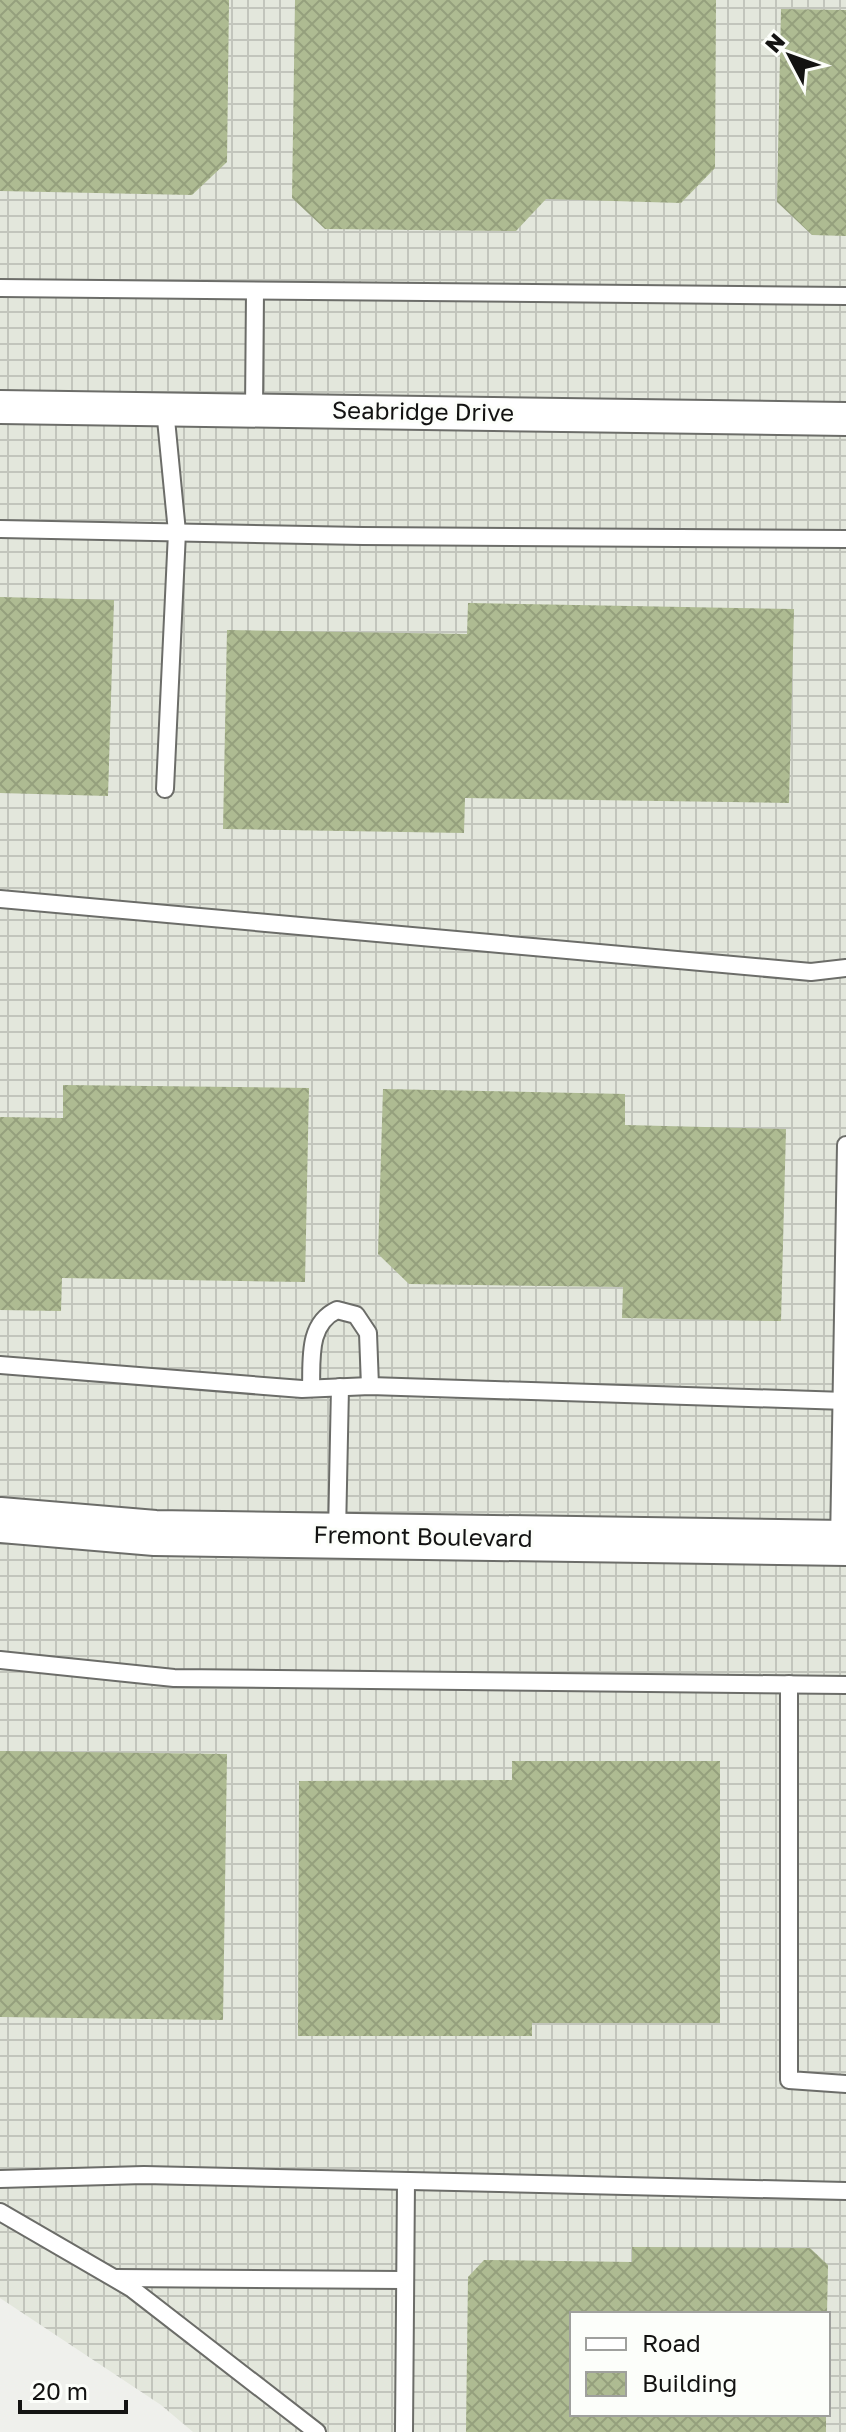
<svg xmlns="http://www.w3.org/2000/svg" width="846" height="2432" font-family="'Golos Text',sans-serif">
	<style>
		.industrial { fill: url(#industrial-grid); fill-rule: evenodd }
		.building { fill: url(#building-cross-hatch) }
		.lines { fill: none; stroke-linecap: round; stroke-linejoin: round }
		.lane-casing { stroke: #6c6d69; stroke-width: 20 }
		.street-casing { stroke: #6c6d69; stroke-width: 36 }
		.secondary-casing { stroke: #6c6d69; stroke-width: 48 }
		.lane { stroke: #fff; stroke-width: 16 }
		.street { stroke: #fff; stroke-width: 32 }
		.secondary { stroke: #fff; stroke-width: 44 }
		.labels { text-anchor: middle; stroke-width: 6; stroke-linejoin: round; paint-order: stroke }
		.street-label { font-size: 24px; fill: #131312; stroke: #fcfefa }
	</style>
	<defs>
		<pattern id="industrial-grid" width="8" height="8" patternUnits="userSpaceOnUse" patternTransform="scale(2)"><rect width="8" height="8" fill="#e3e7dc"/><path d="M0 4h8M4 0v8" fill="none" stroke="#c2c5bc"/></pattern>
		<pattern id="building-cross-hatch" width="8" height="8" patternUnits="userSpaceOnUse" patternTransform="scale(2)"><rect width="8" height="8" fill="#aebb92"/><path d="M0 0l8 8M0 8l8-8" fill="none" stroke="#95a07d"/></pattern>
	</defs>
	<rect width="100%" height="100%" fill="#eff0ec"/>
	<path class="industrial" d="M0,0H846V2432H193L161,2405L0,2298ZM572,2314H828V2414H572Z"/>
	<g class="building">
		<path d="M0,0H229L227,162L192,195L0,191Z"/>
		<path d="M295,0H716L715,168L681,203L546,199L516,231L325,229L292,198Z"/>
		<path d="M781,9L846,10V236L812,235L777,202Z"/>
		<path d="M0,597L114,600L108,796L0,793Z"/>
		<path d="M468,603L794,609L789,803L465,798L464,833L223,829L227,630L467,634Z"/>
		<path d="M63,1085L309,1088L305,1282L62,1278L61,1311L0,1310V1117L63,1118Z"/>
		<path d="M383,1089L625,1094V1125L786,1129L781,1321L622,1318L623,1287L409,1284L378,1254Z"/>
		<path d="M0,1751L227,1754L223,2020L0,2017Z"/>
		<path d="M512,1761H720V2023H532V2036H298L299,1781L512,1780Z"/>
		<path d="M632,2247L810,2248L828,2265L827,2314H572V2414H826V2432H466L468,2277L484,2260L632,2262Z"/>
	</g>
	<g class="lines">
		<defs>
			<g id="lane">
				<path d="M0,288L846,296"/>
				<path d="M165,409L177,532L165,789"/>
				<path d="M254,410L255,291"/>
				<path d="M0,529L363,536L846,539"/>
				<path d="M0,899L811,972L846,968"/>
				<path d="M0,1365L302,1389L370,1386L846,1401"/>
				<path d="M311,1388C312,1360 307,1324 337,1310L356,1315L368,1333L370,1386"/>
				<path d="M337,1534L340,1387"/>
				<path d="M839,1543L846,1145"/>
				<path d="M0,1660L174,1678L846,1685"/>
				<path d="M789,1684V2080L846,2084"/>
				<path d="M0,2179L144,2175L846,2191"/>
				<path d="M0,2212L131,2288L317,2432"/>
				<path d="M115,2278L403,2280"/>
				<path d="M404,2432L406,2181"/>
			</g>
			<path id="street" d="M0,407L846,419"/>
			<path id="secondary" d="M0,1520L155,1533L846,1543"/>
		</defs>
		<use href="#lane" class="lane-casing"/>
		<use href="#street" class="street-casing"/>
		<use href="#secondary" class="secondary-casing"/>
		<use href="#lane" class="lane"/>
		<use href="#street" class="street"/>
		<use href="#secondary" class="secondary"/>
	</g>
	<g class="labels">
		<g class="street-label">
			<text transform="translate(423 412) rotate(1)" y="8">Seabridge Drive</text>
			<text transform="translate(423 1537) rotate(1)" y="8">Fremont Boulevard</text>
		</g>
	</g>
	<rect x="570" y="2312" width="260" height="104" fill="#fcfefa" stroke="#9fa09d" stroke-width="2"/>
	<rect x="586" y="2338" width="40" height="12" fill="#ffffff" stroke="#9fa09d" stroke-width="2"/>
	<text x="642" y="2352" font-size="24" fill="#131312">Road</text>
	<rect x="586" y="2372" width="40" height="24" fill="url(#building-cross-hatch)" stroke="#9fa09d" stroke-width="2"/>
	<text x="642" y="2392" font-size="24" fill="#131312">Building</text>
	<g transform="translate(790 56) rotate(311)" stroke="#fcfefa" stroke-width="6" paint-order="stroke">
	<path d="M0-6L14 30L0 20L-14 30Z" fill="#131312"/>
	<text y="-12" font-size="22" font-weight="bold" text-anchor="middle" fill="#131312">N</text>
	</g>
	<path d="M20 2400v12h106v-12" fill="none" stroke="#131312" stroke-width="4"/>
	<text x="32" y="2400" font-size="24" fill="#131312" stroke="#fcfefa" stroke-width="6" paint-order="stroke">20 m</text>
</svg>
